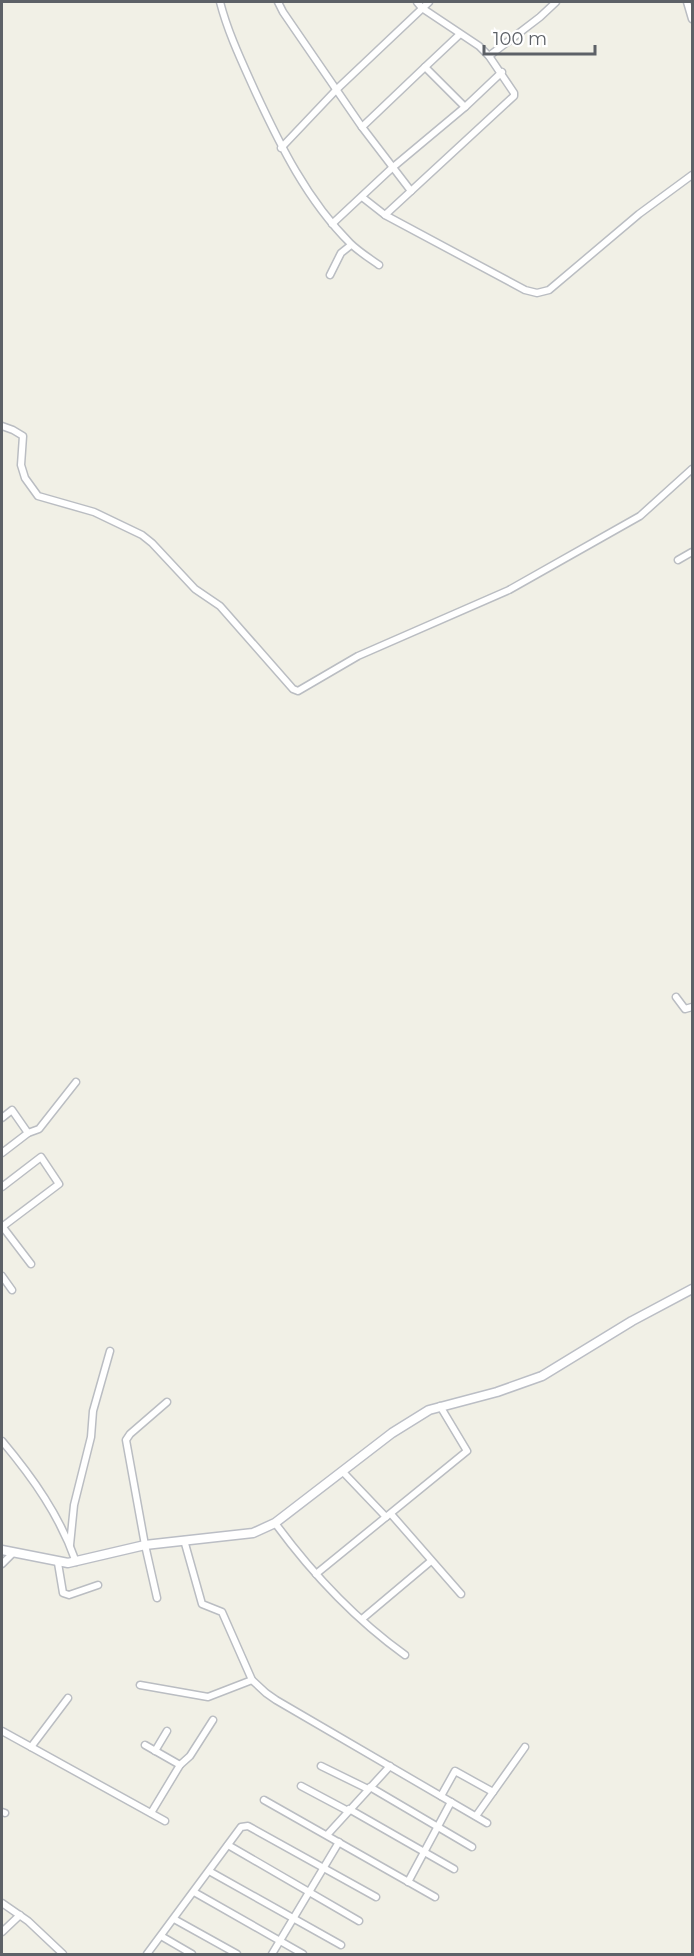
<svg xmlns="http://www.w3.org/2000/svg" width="694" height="1956" font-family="Montserrat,sans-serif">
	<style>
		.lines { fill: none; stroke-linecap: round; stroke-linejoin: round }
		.street-casing { stroke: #babdc2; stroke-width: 9 }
		.secondary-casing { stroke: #bbbec5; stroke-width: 11 }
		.street { stroke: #fff; stroke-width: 6 }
		.secondary { stroke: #fff; stroke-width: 8 }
	</style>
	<rect width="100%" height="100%" fill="#f1f0e6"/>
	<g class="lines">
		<defs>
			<g id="street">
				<path d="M220,2C228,33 242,62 255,91C280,145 307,200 350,243C358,251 369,258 379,265"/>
				<path d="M278,2L283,12L362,127L411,191"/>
				<path d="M687,2L692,19"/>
				<path d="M459,35L425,67L465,107"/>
				<path d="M489,56L540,17L556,2"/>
				<path d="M362,127L425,67"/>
				<path d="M281,148L337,89L429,2"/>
				<path d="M362,197L385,215L525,290L537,293L549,290L639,214L692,175"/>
				<path d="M385,215L514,96V93L489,56L479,46L422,8L417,2"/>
				<path d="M332,224L392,168L465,107L502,72"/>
				<path d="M330,275L341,253L351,245"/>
				<path d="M2,426L13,430L23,436L21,465L25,478L38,496L94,512L142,535L152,543L195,589L220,606L293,689L298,691L358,656L509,590L640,516L692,469"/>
				<path d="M678,560L692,552"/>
				<path d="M676,997L685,1009L692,1007"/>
				<path d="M2,1118L12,1110L28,1133"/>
				<path d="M2,1153L28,1133L39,1129L76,1082"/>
				<path d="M2,1187L41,1157L59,1184L2,1227"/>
				<path d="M2,1226L31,1264"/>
				<path d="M2,1276L12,1290"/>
				<path d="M2,1441C33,1478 60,1516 76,1562"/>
				<path d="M343,1472L386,1517"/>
				<path d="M391,1514L461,1594"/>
				<path d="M275,1523C311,1572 355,1619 405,1655"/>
				<path d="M184,1540L202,1604L222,1612L252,1680L266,1693L276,1700L487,1823"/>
				<path d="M70,1545L74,1505L91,1437L93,1411L110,1351"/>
				<path d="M58,1563L63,1593L69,1595L98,1585"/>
				<path d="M2,1564L13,1553"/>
				<path d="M316,1574L467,1451L440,1406"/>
				<path d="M157,1598L145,1545L126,1440L130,1434L167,1402"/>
				<path d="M362,1619L431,1561"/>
				<path d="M140,1685L208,1697L252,1680"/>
				<path d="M2,1731L165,1821"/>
				<path d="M145,1745L180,1765"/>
				<path d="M31,1747L68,1698"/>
				<path d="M155,1751L167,1731"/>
				<path d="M321,1766L368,1789"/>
				<path d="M301,1786L348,1811"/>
				<path d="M370,1787L472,1847"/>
				<path d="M441,1796L455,1771L493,1792"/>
				<path d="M264,1800L435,1897"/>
				<path d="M349,1809L454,1869"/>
				<path d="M2,1812L5,1813"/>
				<path d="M151,1813L180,1765L190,1756L213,1720"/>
				<path d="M476,1816L525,1747"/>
				<path d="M327,1835L390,1766"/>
				<path d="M228,1845L359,1921"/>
				<path d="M209,1871L341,1945"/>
				<path d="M408,1882L451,1802"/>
				<path d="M194,1892L303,1954"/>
				<path d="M2,1903L28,1921L63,1954"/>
				<path d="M174,1919L237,1954"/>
				<path d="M2,1932L20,1915"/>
				<path d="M161,1936L192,1954"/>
				<path d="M147,1954L241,1827L248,1826L376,1897"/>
				<path d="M272,1954L339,1842"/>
			</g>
			<path id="secondary" d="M2,1550L68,1563L145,1545L253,1533L275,1523L392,1433L429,1410L497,1392L542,1376L632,1321L692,1289"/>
		</defs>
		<use href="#street" class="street-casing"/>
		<use href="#secondary" class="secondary-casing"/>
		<use href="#street" class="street"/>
		<use href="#secondary" class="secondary"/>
	</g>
	<rect width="694" height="1956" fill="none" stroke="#5d6167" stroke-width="6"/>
	<path d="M484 45v9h111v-9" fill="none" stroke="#5d6167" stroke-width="3"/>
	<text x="493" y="45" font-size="18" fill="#5d6167" stroke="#ffffff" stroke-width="4.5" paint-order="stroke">100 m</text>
</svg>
